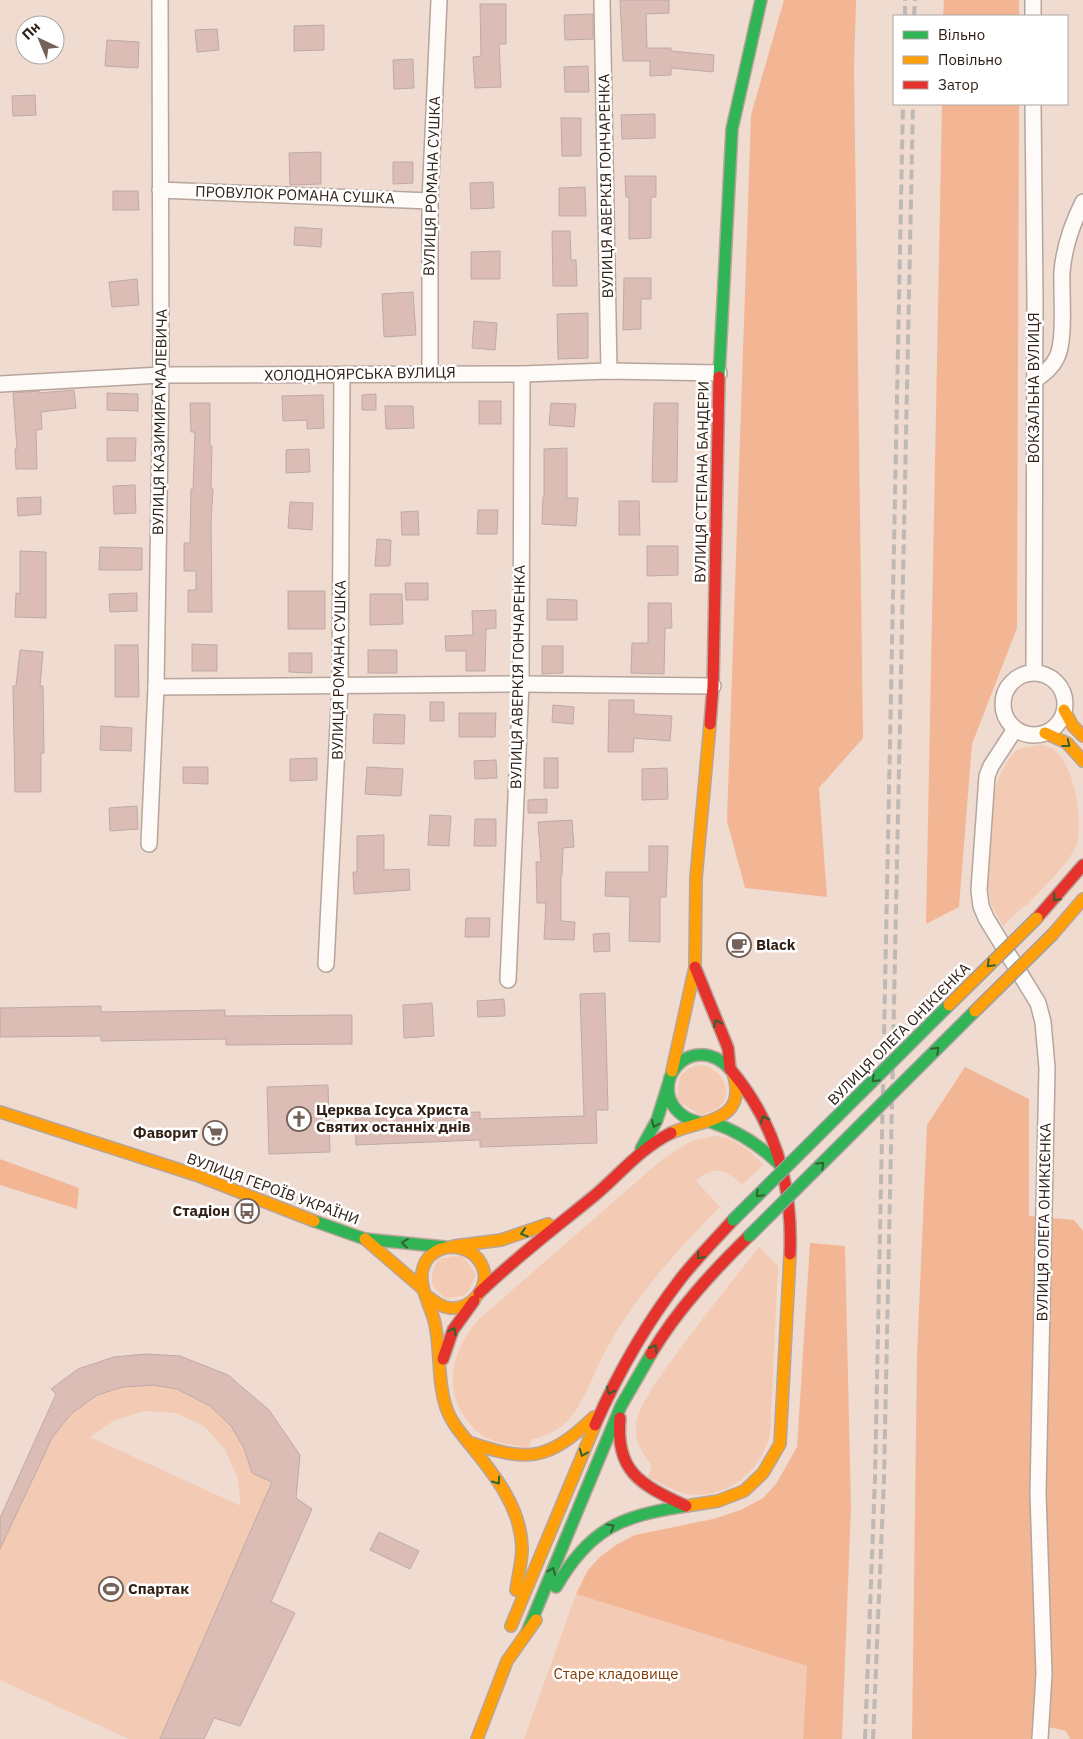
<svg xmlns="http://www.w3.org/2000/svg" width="1083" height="1739" font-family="'IBM Plex Sans',sans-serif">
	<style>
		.green { fill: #f3cab4; fill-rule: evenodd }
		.forest { fill: #f2b694 }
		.building { fill: #dbbdb6; stroke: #bdaba4 }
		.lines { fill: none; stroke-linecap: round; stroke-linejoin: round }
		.street-casing { stroke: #b7a59b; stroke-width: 18 }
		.fast-casing { stroke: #b7a59b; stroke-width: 14 }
		.slow-casing { stroke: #b7a59b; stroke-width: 14 }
		.jam-casing { stroke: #b7a59b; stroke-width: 14 }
		.street { stroke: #fdfaf8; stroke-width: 15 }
		.fast { stroke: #30b455; stroke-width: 11 }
		.slow { stroke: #ff9f0a; stroke-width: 11 }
		.jam { stroke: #e5322d; stroke-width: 11 }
		.rail { stroke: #bfb9b6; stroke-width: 4; stroke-dasharray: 10 5; stroke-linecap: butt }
		.fast-bridge-casing { stroke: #9d9e9e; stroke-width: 14; stroke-linecap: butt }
		.slow-bridge-casing { stroke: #9d9e9e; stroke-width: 14; stroke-linecap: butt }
		.fast-bridge { stroke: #30b455; stroke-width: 11 }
		.slow-bridge { stroke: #ff9f0a; stroke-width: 11 }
		.oneway { stroke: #316332 }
		.labels { text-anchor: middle; stroke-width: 5; stroke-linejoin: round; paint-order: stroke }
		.street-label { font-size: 15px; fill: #312016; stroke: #fff }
		.poi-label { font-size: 15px; font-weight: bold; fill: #312016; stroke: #fff; text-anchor: start }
		.park-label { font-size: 15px; fill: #833b05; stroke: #fff }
	</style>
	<rect width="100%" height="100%" fill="#f0dbd0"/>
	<g class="green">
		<path d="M1039,745C1074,744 1083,819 1077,844C1067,866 1042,889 1026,906H1024L1003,926L991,904L987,882L994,794L998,779L1009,759L1018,749Z"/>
		<path d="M701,1065C719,1067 736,1091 719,1107C715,1110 706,1113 700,1115L677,1100L680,1076L689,1068Z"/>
		<path d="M714,1136C733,1137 751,1150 763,1165L742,1185C726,1169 714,1164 696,1181L720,1207C677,1250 639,1292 608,1346C595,1369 587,1396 571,1417C561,1429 547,1436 532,1439L528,1448C515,1445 499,1444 487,1438C479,1435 472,1426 467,1420C441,1386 454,1347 480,1318L664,1158L691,1141Z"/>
		<path d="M759,1247L778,1266L770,1435C760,1472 727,1500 687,1494C674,1491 660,1483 648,1477L652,1466C643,1454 634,1442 636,1425C638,1407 656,1383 666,1368C696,1326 728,1287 759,1247Z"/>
		<path d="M462,1255L476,1274C467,1296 470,1296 445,1298C428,1283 429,1279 438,1259Z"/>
		<path d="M153,1385C161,1386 169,1387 176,1389C221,1403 246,1446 272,1482L160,1739H129L0,1680V1549L52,1438L71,1414L97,1395L123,1387ZM145,1411L176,1413L204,1426L224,1448L237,1476L241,1506L90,1437L115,1420Z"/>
		<path d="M576,1594L807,1666L803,1739H524Z"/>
	</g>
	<g class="forest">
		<path d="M784,0H856L854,67L863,738L819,788L827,897L745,888L727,821L751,115Z"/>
		<path d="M944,0H1019V16H943Z"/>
		<path d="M942,104H1019L1017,628L972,744L959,907L926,924Z"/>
		<path d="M965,1067L1029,1099V1216L1074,1220L1083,1231V1739H1070L1066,1731L1036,1724L1035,1739H912L917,1355L927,1125Z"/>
		<path d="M0,1159L79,1188L77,1209L0,1185Z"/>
		<path d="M810,1243L845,1246L851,1507L842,1739H803L807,1666L576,1594L588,1570L600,1557L616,1545L635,1535L713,1519L741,1510L763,1498L776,1484L797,1447Z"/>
	</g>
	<g class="building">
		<path d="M620,0H669V13L646,14L647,48H671V51L714,55L713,72L671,68V75L650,76V61H623Z"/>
		<path d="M480,4H506V44H499L501,87L475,88L473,57L481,56Z"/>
		<path d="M593,14V39L565,40L564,15Z"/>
		<path d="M324,25V50L294,51V26Z"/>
		<path d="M217,29L219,50L197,52L195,30Z"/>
		<path d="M107,40L139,42L138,68L105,66Z"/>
		<path d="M413,59L414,88L394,89L393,60Z"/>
		<path d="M588,66L589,92H565L564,67Z"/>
		<path d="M35,95L36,115L13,116L12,96Z"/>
		<path d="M655,114V138L622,139L621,115Z"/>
		<path d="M561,118H581V156H562Z"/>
		<path d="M321,152V184L290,185L289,153Z"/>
		<path d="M393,162H413V183L393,184Z"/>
		<path d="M625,176H656V197H651V238L629,239V197H626Z"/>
		<path d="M493,182L494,208L471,209L470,183Z"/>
		<path d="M585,187L586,216H559V188Z"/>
		<path d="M113,191H138L139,210H113Z"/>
		<path d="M295,227L322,229L321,247L294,245Z"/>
		<path d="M552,231H570L571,260H576L577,286H553Z"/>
		<path d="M500,251V279H471V252Z"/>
		<path d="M624,278H651V299H641V329L623,330Z"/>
		<path d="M137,279L139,305L112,307L109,282Z"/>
		<path d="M413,292L416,335L384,337L382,294Z"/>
		<path d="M588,313V358L558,359L557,314Z"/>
		<path d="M474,321L497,323L495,350L472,348Z"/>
		<path d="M74,390L76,408L41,412L42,429L36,430L37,469H16L15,449H17L13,393L39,391V393Z"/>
		<path d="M107,393L138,394V411L107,410Z"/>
		<path d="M376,394V410H362V395Z"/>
		<path d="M323,395L324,428L307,429V420L283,421L282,396Z"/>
		<rect x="479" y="401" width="22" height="23"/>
		<path d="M190,403H210V446H212L211,489H213L211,522L212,612H188V590H196V571H184V543H190L191,489H193L195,432H191Z"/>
		<path d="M551,403L576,404L574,427L549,425Z"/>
		<path d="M654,403H678L677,482H652Z"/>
		<path d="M385,406H413L414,428L386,429Z"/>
		<path d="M107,438H136L135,461H107Z"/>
		<path d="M567,448V498H578L576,526L542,524L543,497H544V449Z"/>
		<path d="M309,449L310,472L286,473V450Z"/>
		<path d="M135,485L136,513L114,514L113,486Z"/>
		<path d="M41,497V514L18,516L17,498Z"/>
		<path d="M619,501H639L640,535H619Z"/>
		<path d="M290,502L313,503L312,530L288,528Z"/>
		<path d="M478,510H498L497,534H477Z"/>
		<path d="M418,511L419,535H402L401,512Z"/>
		<path d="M377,539L391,540L390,566H375Z"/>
		<path d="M647,546H678V575L647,576Z"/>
		<path d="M100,547L142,548V570H99Z"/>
		<path d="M20,551L46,552V618L15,617L16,593L20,594Z"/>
		<path d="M405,583H428V600H406Z"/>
		<rect x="288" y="591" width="37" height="38"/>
		<path d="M137,593V611L110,612L109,594Z"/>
		<path d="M370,594H402L403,624L370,625Z"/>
		<path d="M547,599L577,600V620H547Z"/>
		<path d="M648,603H671L672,628H665L664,674L631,673L632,643H648Z"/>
		<path d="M496,610V628L486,629L485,671H466V651H446L445,636L473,635L472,611Z"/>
		<path d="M192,644L217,645V671H192Z"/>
		<path d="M115,645H138L139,697H115Z"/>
		<path d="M542,646H563V673L542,674Z"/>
		<path d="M20,650L43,652L40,686H43L44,753H41V792H15L13,686H16Z"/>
		<rect x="368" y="650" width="29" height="23"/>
		<path d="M289,653H312V673L289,672Z"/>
		<path d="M609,700H634V714L672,716L670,741L634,738L633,752H608Z"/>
		<rect x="430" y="702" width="14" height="19"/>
		<path d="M553,705L574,707L573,724L552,722Z"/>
		<path d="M459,713H496L495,737H459Z"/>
		<path d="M374,714L405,715L404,744L373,743Z"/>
		<path d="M101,726L132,728L131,751L100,750Z"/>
		<path d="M317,758V780L290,781V759Z"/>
		<rect x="544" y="758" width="14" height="30"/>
		<path d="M496,760L497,778L475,779L474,761Z"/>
		<path d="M183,767H208V784L183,783Z"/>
		<path d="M367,767L403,769L401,796L365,794Z"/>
		<path d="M667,768L668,799L642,800V769Z"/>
		<path d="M547,799V813H528V800Z"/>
		<path d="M137,806L138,829L110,831L109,808Z"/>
		<path d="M430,815L451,816L449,846L428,845Z"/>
		<path d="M475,819H496V846H474Z"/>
		<path d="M572,820L574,847L563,848L562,875H561V921L575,922L574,940L544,939L546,903H537L536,862H541L538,822Z"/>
		<path d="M384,835V870L409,869L410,890L354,894L353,872H357V836Z"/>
		<path d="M649,846H668L666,897H660V942L629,941L630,897L605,896L606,872H649Z"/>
		<path d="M466,918H490L489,937H465Z"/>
		<path d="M609,933L610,951L594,952L593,934Z"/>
		<path d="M605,993L608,1110H596L597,1143L480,1147V1140L356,1145L355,1117L480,1112V1119L584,1116L580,994Z"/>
		<path d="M504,999L505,1016L478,1017L477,1001Z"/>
		<path d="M432,1003L434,1036L404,1038L403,1005Z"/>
		<path d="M101,1006V1012L225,1010V1016L352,1015V1044L226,1045V1039L101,1041V1036L0,1037V1008Z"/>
		<path d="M328,1085L330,1152L269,1154L267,1087Z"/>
		<path d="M146,1354L180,1356L228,1375L269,1410L300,1455L296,1498L312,1509L271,1602L295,1613L240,1726L214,1718L204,1739H160L272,1482L252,1473L244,1448L231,1426L210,1406L177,1389L153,1385L123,1387L97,1395L71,1414L52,1438L0,1549V1518L56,1394L51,1389L78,1369L114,1357Z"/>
		<path d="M379,1532L419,1551L410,1569L370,1550Z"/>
	</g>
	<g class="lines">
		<defs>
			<g id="street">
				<path d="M602,0L609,371"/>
				<path d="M1033,16V0"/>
				<path d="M1033,104L1035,300L1034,672"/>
				<path d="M160,190L430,201"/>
				<path d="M430,373V201L439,0"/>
				<path d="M1034,381C1043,374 1051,369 1056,359C1066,343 1061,293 1062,272C1064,247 1072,224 1083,202"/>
				<path d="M0,384L161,375L522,374L609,371L719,373"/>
				<circle cx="1034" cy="704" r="31"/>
				<path d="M156,687L521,684L713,686"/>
				<path d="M1015,729L991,766L987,776L979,890L981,906L986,918L1038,1003L1043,1022L1047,1068L1038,1493L1044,1674L1040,1739"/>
				<path d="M149,844L156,687L161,375L160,0"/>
				<path d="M326,964L340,686L342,375"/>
				<path d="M508,980L521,684L522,374"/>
			</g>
			<g id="fast">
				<path d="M719,377L732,129L761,0"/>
				<path d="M711,1122C738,1131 760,1145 780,1165"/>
				<path d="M700,1123C695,1121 690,1120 685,1117C642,1089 690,1026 731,1070"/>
				<path d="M641,1149L657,1120L668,1085"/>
				<path d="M314,1221L365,1239L445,1247"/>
				<path d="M556,1587C590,1528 621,1516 686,1506"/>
				<path d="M527,1632L621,1406L651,1354"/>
			</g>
			<g id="slow">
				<path d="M1064,710L1073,726L1083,736"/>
				<path d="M1045,733L1067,743L1083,761"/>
				<path d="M1053,934L1083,899"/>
				<path d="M672,1071L695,967L696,878L710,724"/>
				<path d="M0,1112L196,1175L314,1221"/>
				<path d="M671,1133C702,1119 749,1123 733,1073"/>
				<path d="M365,1239L423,1289"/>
				<path d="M454,1246L501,1240L548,1224"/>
				<path d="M427,1296C435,1302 441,1307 450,1308C471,1310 490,1287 483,1268C472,1238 426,1241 422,1273C420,1291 432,1308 435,1324C441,1351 437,1380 446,1407C450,1420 459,1431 468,1442"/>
				<path d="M468,1442C493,1473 521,1506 522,1548C522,1562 518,1576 516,1590"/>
				<path d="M468,1442C528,1462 547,1462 594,1417"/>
				<path d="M686,1506L718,1501L744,1491L763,1473L780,1444L790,1254"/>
				<path d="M511,1626L595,1425"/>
				<path d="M477,1739L507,1661L536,1620"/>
			</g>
			<g id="jam">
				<path d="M710,724L713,686L719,377"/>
				<path d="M1037,918L1083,865"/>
				<path d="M695,967L728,1048L730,1069"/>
				<path d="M731,1070C776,1124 793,1185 790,1254"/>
				<path d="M479,1293C515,1258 555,1228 594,1196C620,1174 641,1148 671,1133"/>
				<path d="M651,1354C677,1310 712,1272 749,1236"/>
				<path d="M443,1359L453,1330L474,1301"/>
				<path d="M620,1418C615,1473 642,1485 686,1506"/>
				<path d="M595,1425C618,1373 647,1322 682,1277C698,1257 716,1239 733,1220"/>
			</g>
		</defs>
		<use href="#street" class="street-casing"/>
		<use href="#fast" class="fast-casing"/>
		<use href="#slow" class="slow-casing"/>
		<use href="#jam" class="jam-casing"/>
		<use href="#street" class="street"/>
		<use href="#fast" class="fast"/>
		<use href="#slow" class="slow"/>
		<use href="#jam" class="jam"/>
		<g class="rail">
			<path d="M905,16V0"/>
			<path d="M914,16L915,0"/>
			<path d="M865,1739L875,1478L903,104"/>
			<path d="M873,1739L884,1478L913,104"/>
		</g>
		<defs>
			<g id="fast-bridge">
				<path d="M733,1220L949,1005"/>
				<path d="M749,1236L975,1011"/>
			</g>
			<g id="slow-bridge">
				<path d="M949,1005L1037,918"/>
				<path d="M975,1011L1053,934"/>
			</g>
		</defs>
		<use href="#fast-bridge" class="fast-bridge-casing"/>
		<use href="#slow-bridge" class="slow-bridge-casing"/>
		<use href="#fast-bridge" class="fast-bridge"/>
		<use href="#slow-bridge" class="slow-bridge"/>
	</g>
	<defs><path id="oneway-chevron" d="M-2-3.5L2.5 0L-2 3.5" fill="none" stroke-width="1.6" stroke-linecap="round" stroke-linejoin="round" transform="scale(1.25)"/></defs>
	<g class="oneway">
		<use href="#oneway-chevron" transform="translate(1067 744) rotate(37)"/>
		<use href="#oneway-chevron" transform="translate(1056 898) rotate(133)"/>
		<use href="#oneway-chevron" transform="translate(990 964) rotate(135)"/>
		<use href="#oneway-chevron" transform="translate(717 1023) rotate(-113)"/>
		<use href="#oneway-chevron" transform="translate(936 1050) rotate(-45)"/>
		<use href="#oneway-chevron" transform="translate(875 1079) rotate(135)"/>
		<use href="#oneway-chevron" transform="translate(764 1119) rotate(-114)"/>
		<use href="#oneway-chevron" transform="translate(655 1124) rotate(114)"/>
		<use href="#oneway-chevron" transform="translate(821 1165) rotate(-45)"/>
		<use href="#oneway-chevron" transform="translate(759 1194) rotate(135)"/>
		<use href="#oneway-chevron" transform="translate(524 1233) rotate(163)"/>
		<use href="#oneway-chevron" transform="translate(405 1243) rotate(-174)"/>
		<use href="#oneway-chevron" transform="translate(700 1256) rotate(130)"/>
		<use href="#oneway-chevron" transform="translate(453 1331) rotate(-62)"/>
		<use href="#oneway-chevron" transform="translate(654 1348) rotate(-58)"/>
		<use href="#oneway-chevron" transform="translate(610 1391) rotate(116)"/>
		<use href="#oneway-chevron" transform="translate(583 1453) rotate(113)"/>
		<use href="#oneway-chevron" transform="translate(497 1481) rotate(55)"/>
		<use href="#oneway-chevron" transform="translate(611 1527) rotate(-30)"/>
		<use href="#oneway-chevron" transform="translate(552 1571) rotate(-67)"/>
	</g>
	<defs>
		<symbol id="cafe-ring" viewBox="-11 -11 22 22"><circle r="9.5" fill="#fff" stroke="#746157" stroke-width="1.5"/><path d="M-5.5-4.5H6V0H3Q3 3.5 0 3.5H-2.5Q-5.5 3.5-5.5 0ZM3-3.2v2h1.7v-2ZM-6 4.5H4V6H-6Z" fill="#746157"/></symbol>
		<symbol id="church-ring" viewBox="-11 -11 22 22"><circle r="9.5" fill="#fff" stroke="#746157" stroke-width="1.5"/><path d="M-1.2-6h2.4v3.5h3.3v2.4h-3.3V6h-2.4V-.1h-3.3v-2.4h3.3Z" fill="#746157"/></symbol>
		<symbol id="supermarket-ring" viewBox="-11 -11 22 22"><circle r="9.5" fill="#fff" stroke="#746157" stroke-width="1.5"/><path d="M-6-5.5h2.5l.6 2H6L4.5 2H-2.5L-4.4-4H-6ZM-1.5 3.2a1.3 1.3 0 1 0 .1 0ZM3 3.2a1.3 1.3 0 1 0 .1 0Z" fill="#746157"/></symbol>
		<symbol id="bus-ring" viewBox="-11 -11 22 22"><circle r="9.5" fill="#fff" stroke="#746157" stroke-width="1.5"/><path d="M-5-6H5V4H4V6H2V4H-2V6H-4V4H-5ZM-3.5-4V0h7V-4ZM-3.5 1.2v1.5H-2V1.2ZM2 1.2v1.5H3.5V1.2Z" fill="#746157"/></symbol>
		<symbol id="stadium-ring" viewBox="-11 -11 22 22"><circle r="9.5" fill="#fff" stroke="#746157" stroke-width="1.5"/><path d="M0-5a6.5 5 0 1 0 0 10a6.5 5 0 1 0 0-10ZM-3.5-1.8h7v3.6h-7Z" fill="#746157"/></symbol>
	</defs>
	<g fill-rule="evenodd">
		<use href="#cafe-ring" x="725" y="931" width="28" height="28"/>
		<use href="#church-ring" x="285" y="1105" width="28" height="28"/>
		<use href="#supermarket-ring" x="201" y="1119" width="28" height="28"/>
		<use href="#bus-ring" x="233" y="1197" width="28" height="28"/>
		<use href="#stadium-ring" x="97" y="1575" width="28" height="28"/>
	</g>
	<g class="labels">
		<g class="street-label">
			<text transform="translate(432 186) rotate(-88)" y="5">ВУЛИЦЯ РОМАНА СУШКА</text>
			<text transform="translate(606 186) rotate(-91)" y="5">ВУЛИЦЯ АВЕРКІЯ ГОНЧАРЕНКА</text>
			<text transform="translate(295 195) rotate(2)" y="5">ПРОВУЛОК РОМАНА СУШКА</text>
			<text transform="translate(360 374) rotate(-1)" y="5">ХОЛОДНОЯРСЬКА ВУЛИЦЯ</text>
			<text transform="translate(1034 388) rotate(-90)" y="5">ВОКЗАЛЬНА ВУЛИЦЯ</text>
			<text transform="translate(160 422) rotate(-89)" y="5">ВУЛИЦЯ КАЗИМИРА МАЛЕВИЧА</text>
			<text transform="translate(702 482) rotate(-89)" y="5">ВУЛИЦЯ СТЕПАНА БАНДЕРИ</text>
			<text transform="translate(339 670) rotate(-89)" y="5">ВУЛИЦЯ РОМАНА СУШКА</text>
			<text transform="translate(518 677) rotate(-89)" y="5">ВУЛИЦЯ АВЕРКІЯ ГОНЧАРЕНКА</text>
			<text transform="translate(899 1034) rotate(-45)" y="5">ВУЛИЦЯ ОЛЕГА ОНІКІЄНКА</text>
			<text transform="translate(273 1189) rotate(20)" y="5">ВУЛИЦЯ ГЕРОЇВ УКРАЇНИ</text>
			<text transform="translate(1044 1222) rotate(-89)" y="5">ВУЛИЦЯ ОЛЕГА ОНИКІЄНКА</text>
		</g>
		<g class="poi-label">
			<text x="756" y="950">Black</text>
			<text x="316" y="1115">Церква Ісуса Христа<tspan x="316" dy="17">Святих останніх днів</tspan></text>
			<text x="198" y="1138" text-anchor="end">Фаворит</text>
			<text x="230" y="1216" text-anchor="end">Стадіон</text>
			<text x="128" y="1594">Спартак</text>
		</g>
		<g class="park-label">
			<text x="616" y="1679">Старе кладовище</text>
		</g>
	</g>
	<rect x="893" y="15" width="175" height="90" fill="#ffffff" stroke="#ada6a2"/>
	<rect x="903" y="31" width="25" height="8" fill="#30b455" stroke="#ada6a2"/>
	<text x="938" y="40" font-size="15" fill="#312016">Вільно</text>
	<rect x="903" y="56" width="25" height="8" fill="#ff9f0a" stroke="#ada6a2"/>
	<text x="938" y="65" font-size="15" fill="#312016">Повільно</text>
	<rect x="903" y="81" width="25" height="8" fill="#e5322d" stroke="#ada6a2"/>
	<text x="938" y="90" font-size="15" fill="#312016">Затор</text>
	<g transform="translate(40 40) rotate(316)"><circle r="24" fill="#ffffff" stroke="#ada6a2"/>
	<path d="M0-4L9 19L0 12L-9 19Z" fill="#746157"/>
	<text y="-8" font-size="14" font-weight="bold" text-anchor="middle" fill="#312016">Пн</text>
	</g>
</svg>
